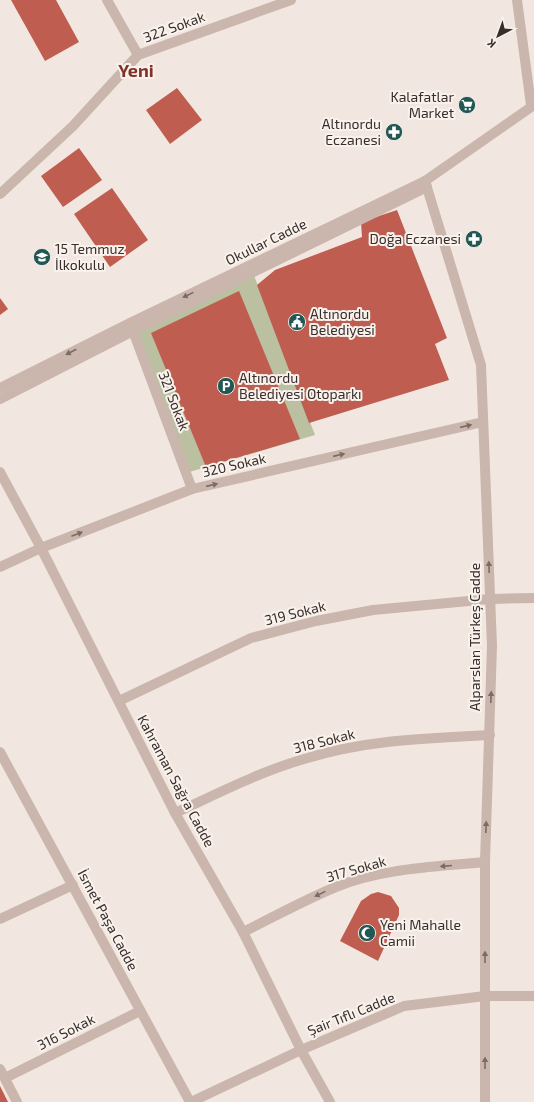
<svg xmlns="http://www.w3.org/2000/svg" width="534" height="1102" font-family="'Exo 2',sans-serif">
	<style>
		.green { fill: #bac0a0 }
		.building { fill: #bf5d50 }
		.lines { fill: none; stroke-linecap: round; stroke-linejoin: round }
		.pedestrian { stroke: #cab6ac; stroke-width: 10 }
		.minor { stroke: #cab6ac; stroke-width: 10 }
		.tertiary { stroke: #cab6ac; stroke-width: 10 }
		.oneway { fill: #7a6b65 }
		.labels { text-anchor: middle; stroke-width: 4; stroke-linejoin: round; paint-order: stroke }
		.street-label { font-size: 14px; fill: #382d2b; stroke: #f9f2ec }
		.poi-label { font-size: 14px; fill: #382d2b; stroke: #f9f2ec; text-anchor: start }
		.district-label { font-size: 18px; font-weight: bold; fill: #833228; stroke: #f9f2ec }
	</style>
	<rect width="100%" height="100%" fill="#f2e7e0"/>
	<path class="green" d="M250,265L315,435L186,473L133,331Z"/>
	<g class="building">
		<path d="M11,0H56L79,42L45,61Z"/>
		<path d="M177,88L202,120L170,144L146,110Z"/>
		<path d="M79,148L102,180L63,207L41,176Z"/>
		<path d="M112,188L148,240L110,267L74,214Z"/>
		<path d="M397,210L447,338L435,344L449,380L309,423L257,285L275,270L362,237L361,222Z"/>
		<path d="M239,291L300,439L206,467L151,333Z"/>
		<path d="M0,298L8,309L0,315Z"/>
		<path d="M378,892L391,896L399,908V915L378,961L340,941L361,901L371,894Z"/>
		<path d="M0,1086L8,1102H0Z"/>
	</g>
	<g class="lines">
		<g class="pedestrian">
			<path d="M0,399L133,331L427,187"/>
			<path d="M0,752L190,1102"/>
		</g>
		<g class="minor">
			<path d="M107,0L138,55"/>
			<path d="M517,0L531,105"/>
			<path d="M0,194L73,126L138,55L291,0"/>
			<path d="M130,323L192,489"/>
			<path d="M0,567L41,548L192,489L483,422"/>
			<path d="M119,701L251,638L316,621L373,610L490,599L534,598"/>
			<path d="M175,813C217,794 259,772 304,759C365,740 426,738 490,735"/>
			<path d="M0,919L73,885"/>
			<path d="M243,932C274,917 304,900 336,887C382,868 436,867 485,862"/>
			<path d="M0,1069L17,1102"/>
			<path d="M5,1078L140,1011"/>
			<path d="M191,1102L301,1050L404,1006L485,996H534"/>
		</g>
		<g class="tertiary">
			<path d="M425,181L481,365L492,646L485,862V1102"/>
			<path d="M0,388L130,323L425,181L534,105"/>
			<path d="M0,472L41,548L175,813L243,932L301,1050L330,1102"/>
		</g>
	</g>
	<defs><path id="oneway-solid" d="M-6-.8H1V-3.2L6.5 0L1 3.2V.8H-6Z"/></defs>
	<g class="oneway">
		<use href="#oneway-solid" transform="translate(188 295) rotate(154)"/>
		<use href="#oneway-solid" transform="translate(71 352) rotate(153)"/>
		<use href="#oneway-solid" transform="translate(466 426) rotate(-13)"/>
		<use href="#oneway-solid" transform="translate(339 455) rotate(-13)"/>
		<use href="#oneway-solid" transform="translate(212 485) rotate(-13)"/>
		<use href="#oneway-solid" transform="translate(77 534) rotate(-21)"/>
		<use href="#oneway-solid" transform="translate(489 567) rotate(-92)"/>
		<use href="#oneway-solid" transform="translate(491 697) rotate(-88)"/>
		<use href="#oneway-solid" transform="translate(486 827) rotate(-88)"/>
		<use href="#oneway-solid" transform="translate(446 866) rotate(175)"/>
		<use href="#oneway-solid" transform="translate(320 894) rotate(154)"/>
		<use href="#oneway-solid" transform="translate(485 957) rotate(-90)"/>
		<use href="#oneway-solid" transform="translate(485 1063) rotate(-90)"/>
	</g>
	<defs>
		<symbol id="supermarket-disc" viewBox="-11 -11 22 22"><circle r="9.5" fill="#225854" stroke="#f9f2ec"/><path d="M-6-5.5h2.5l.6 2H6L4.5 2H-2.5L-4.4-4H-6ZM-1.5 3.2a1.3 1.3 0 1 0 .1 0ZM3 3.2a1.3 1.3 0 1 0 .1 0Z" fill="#fff"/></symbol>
		<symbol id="pharmacy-disc" viewBox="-11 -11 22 22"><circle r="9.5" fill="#225854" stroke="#f9f2ec"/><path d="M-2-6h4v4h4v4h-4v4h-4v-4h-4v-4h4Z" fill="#fff"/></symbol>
		<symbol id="school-disc" viewBox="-11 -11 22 22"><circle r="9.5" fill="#225854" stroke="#f9f2ec"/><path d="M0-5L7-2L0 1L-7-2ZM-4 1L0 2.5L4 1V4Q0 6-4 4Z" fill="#fff"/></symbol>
		<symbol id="civic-disc" viewBox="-11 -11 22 22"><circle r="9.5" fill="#225854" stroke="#f9f2ec"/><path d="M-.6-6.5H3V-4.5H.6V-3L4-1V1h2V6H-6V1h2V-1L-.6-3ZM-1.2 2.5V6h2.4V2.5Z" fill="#fff"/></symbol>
		<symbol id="parking-disc" viewBox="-11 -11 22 22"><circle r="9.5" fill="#225854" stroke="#f9f2ec"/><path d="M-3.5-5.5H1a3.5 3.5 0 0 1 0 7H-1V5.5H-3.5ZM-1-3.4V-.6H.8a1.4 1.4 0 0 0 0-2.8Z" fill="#fff"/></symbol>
		<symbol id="mosque-disc" viewBox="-11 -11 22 22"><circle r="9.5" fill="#225854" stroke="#f9f2ec"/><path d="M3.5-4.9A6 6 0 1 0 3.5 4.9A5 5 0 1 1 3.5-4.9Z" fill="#fff"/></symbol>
	</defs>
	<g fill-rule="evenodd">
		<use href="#supermarket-disc" x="457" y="95" width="20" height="20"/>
		<use href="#pharmacy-disc" x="384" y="122" width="20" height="20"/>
		<use href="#pharmacy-disc" x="464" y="229" width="20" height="20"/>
		<use href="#school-disc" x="32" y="247" width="20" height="20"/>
		<use href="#civic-disc" x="287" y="312" width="20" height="20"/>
		<use href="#parking-disc" x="216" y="376" width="20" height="20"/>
		<use href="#mosque-disc" x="357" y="923" width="20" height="20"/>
	</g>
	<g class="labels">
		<g class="street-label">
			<text transform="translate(174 27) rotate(-20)" y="5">322 Sokak</text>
			<text transform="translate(266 242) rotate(-26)" y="5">Okullar Cadde</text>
			<text transform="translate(174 401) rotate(69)" y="5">321 Sokak</text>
			<text transform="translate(234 465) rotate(-13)" y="5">320 Sokak</text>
			<text transform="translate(295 613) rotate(-14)" y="5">319 Sokak</text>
			<text transform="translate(475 637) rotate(-90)" y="5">Alparslan Türkeş Cadde</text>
			<text transform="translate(324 741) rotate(-14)" y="5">318 Sokak</text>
			<text transform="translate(176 781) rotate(62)" y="5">Kahraman Sağra Cadde</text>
			<text transform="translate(356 869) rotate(-16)" y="5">317 Sokak</text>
			<text transform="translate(108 920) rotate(62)" y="5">İsmet Paşa Cadde</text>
			<text transform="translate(351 1014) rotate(-22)" y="5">Şair Tıflı Cadde</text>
			<text transform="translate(66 1032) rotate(-27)" y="5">316 Sokak</text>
		</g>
		<g class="poi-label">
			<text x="454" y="102" text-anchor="end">Kalafatlar<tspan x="454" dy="16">Market</tspan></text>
			<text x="381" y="129" text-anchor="end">Altınordu<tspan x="381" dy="16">Eczanesi</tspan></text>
			<text x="461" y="244" text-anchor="end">Doğa Eczanesi</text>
			<text x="55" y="254">15 Temmuz<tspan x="55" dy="16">İlkokulu</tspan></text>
			<text x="310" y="319">Altınordu<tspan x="310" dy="16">Belediyesi</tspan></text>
			<text x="239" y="383">Altınordu<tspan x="239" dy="16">Belediyesi Otoparkı</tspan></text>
			<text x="380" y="930">Yeni Mahalle<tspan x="380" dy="16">Camii</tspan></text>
		</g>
		<g class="district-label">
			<text x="136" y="77">Yeni</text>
		</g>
	</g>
	<g transform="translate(498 36) rotate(221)" stroke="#f9f2ec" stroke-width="3" paint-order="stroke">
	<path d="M0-3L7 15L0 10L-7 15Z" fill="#382d2b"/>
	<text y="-6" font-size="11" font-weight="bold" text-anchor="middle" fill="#382d2b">K</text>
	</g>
</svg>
